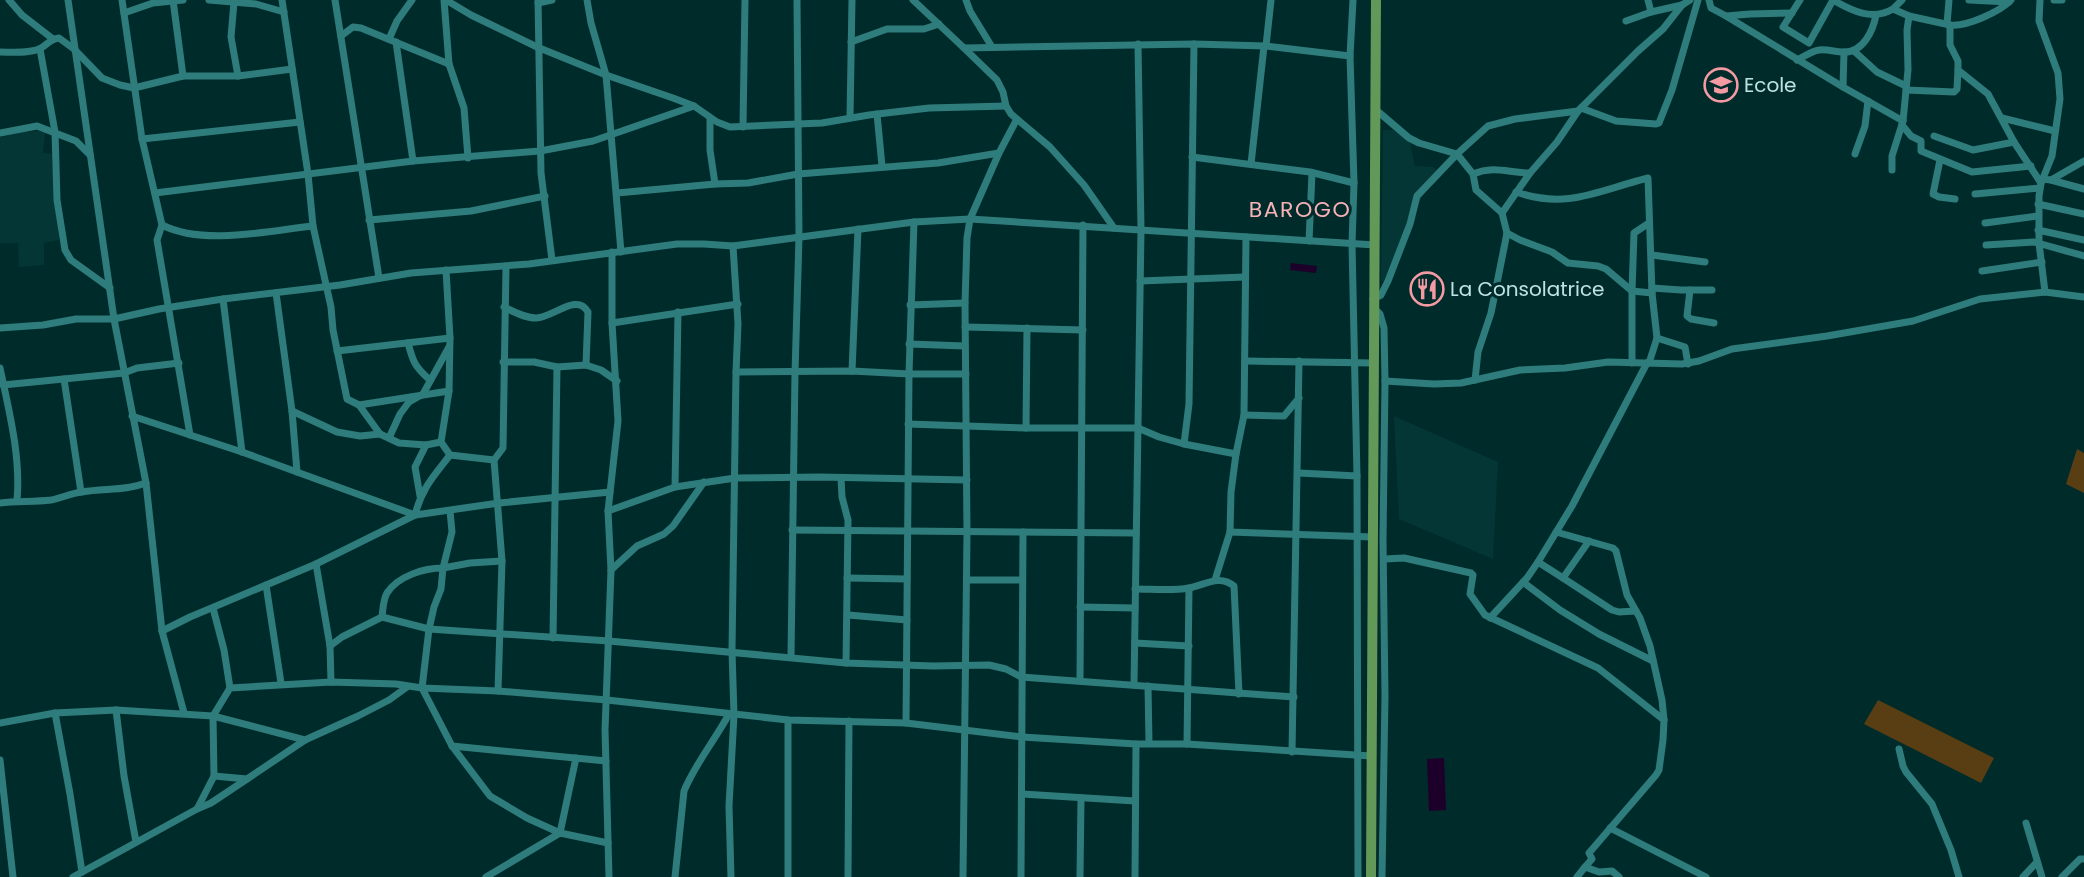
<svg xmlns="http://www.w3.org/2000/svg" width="2084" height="877" font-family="Poppins,sans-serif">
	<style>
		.built { fill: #043636 }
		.green { fill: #593e14 }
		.water { fill: #1d002a }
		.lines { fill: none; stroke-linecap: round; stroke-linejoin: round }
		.minor { stroke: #2f7c7c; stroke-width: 7 }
		.trunk { stroke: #629958; stroke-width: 10 }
		.labels { text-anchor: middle; stroke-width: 6; stroke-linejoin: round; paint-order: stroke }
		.poi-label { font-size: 20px; fill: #bfe3e2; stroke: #002b2b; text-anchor: start }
		.quarter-label { font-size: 22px; letter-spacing: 1.5px; fill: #f6b2b6; stroke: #002b2b }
	</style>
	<rect width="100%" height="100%" fill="#002b2b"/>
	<g class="built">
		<path d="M1383,130H1400L1409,138L1415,166L1433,167L1440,172L1432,180L1419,202L1388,281H1381Z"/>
		<path d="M39,131L45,133L43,153L52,154L59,240L44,243V265L19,267L18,243H0V137L24,132Z"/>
		<path d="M1394,416L1498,462L1493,559L1399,519Z"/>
	</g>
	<g class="green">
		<path d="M2077,449L2084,453V493L2066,484Z"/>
		<path d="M1878,700L1994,758L1981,783L1864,724Z"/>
	</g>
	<g class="water">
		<path d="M1291,263L1317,266L1316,273L1290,270Z"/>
		<path d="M1444,758L1446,810L1429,811L1427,759Z"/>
	</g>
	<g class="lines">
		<g class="minor">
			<path d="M9,0L22,15L53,39"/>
			<path d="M68,0L114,319L146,483L162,631L184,713"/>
			<path d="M122,0L142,139L162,225L157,240L190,435"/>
			<path d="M173,0L183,76"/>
			<path d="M209,0L256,4L284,12"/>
			<path d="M236,0L234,2L231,37L238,76"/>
			<path d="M282,0L308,174L313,226L331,307L333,330L347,399L359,405L380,434"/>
			<path d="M335,0L379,278"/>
			<path d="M444,0L449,64L464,108L468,158"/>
			<path d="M446,0L471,15L537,47L606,75L673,98L694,106L717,122L730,127L822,123L869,115L929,108L1006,106"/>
			<path d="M538,0L541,173L552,260"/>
			<path d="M587,0L591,23L606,75L621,252"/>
			<path d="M913,0L964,48L1194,44L1266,46L1350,56"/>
			<path d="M966,0L970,11L992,47"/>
			<path d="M1353,0L1350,56L1354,183L1352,244L1357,476L1358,877"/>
			<path d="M1648,0L1651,12"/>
			<path d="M1709,0L1711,8L1726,16L1750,14L1792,13"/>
			<path d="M1800,0L1783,27L1809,43L1833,0"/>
			<path d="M1833,0C1852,11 1872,21 1893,9L1909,16L1950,25V45L1958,61V70L1988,94L2014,142L2041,183"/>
			<path d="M1969,0L2009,2"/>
			<path d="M2040,0L2039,21L2058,73L2060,99L2052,156L2041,183L2039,196V243L2045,292"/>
			<path d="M2054,0H2062"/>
			<path d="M538,3L552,0"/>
			<path d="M1893,9L1902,0"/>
			<path d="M124,13L153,3L183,0"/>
			<path d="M1726,16L1843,87"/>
			<path d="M1626,21L1651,12L1682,5"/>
			<path d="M1947,24L1949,0"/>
			<path d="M1950,25C1966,27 2000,12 2011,0"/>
			<path d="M341,36L353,27L361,28L449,64"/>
			<path d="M389,39L397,21L412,0"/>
			<path d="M396,42L413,161"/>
			<path d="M851,42L887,29H924L939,24"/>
			<path d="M1266,46L1271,0"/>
			<path d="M964,48L997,80L1003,92L1006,106L1011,114L1050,147L1084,185L1114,228"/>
			<path d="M40,49L55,132L57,200L65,250L71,260L110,288"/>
			<path d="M1854,51L1877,72L1906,86"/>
			<path d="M0,52C12,52 30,54 41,48C48,44 50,39 59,38L74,49L102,78L120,85L134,88L183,76H238L292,69"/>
			<path d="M1844,52L1843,87L1903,121"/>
			<path d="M1797,60C1804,57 1811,51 1819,50C1827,49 1836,52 1843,52C1863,53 1873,31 1876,15"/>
			<path d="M1906,90L1954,92L1957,89L1958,70"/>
			<path d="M1581,108L1616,121L1656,124L1659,123L1672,90L1698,0"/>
			<path d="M1375,109L1409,138L1419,143L1457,154L1473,174L1476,190L1502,213L1507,233L1491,313L1478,352L1475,380"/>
			<path d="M877,114L882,166"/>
			<path d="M710,118V150L715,184"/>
			<path d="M850,118L852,0"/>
			<path d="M2002,118L2055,131"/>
			<path d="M1902,125L1911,136L1921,141V151L1972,172L2031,166"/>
			<path d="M743,127L745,0"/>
			<path d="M0,133L37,126L76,141L90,155"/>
			<path d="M1934,136L1973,150L2014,142"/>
			<path d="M142,139L300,122"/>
			<path d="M1855,154L1865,126L1868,101"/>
			<path d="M1192,157L1310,172L1354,183"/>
			<path d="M1940,160L1933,194L1939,197L1955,199"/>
			<path d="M1251,164L1264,46"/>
			<path d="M1892,170V156L1903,121L1908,70L1907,30L1909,16"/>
			<path d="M1473,174C1495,165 1508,173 1530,173L1557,142L1578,111"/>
			<path d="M2043,179L2051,180L2084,161"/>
			<path d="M2051,180L2084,189"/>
			<path d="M1516,192C1568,210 1599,190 1648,178L1652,293L1657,338L1649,363"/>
			<path d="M155,193L413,161L540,151L593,141L694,106"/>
			<path d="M617,193L715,184L748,183L798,174L938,163L999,153"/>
			<path d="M1975,194L2040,188"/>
			<path d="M2038,204L2084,214"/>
			<path d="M1502,213L1530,173"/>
			<path d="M369,220L471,211L545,196"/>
			<path d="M1649,223L1634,233L1632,291L1652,293"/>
			<path d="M1985,223L2038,216"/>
			<path d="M162,225C204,246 267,231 313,226"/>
			<path d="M2038,230L2084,240"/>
			<path d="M1507,233L1520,240L1552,252L1568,263L1598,266L1606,269L1632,291V363"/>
			<path d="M1309,241L1312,173"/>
			<path d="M1986,245L2034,242L2084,256"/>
			<path d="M1652,255L1705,262"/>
			<path d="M446,270L450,338L449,391L441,442L450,455L494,460"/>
			<path d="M1982,271L2042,262"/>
			<path d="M1140,281L1245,277"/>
			<path d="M1652,288L1681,290H1712"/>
			<path d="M1690,290L1687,316L1691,319L1714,323"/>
			<path d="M276,293L292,411L297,472"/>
			<path d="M223,299L242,452"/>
			<path d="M1373,299L1381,295L1388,281L1410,224L1417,196L1457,154L1488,126L1515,119L1578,111L1638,51L1663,29L1682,5L1690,0"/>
			<path d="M910,305L965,303"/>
			<path d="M504,307C514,312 525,318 536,318C553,318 577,292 588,312L586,365"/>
			<path d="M1374,308L1380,314L1384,328L1385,381L1383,541L1385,696L1382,877"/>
			<path d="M612,323L738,304"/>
			<path d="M965,327L1083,330"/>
			<path d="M0,328L43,325L76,319H114L159,309L223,299L340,285L411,273L529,264L677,244H704L733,246L914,222L970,219L1375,245"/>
			<path d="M1657,338L1685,347L1688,364"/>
			<path d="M408,343C413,362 415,367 430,380"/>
			<path d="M909,344L965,346"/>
			<path d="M337,351L450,338"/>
			<path d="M1246,361L1374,363"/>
			<path d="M503,362H534L557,367L586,365L601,370L617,381"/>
			<path d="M0,368C9,411 21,457 17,500"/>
			<path d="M852,371L858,229"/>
			<path d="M736,372L852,371L909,374H966"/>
			<path d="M64,379L81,492"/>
			<path d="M1385,381L1434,384L1461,383L1520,370L1565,368L1608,362L1682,364L1699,361L1732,349L1827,336L1913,321L1980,299L2045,292L2084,297"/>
			<path d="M3,385L124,373L137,368L179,363"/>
			<path d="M359,405L449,391"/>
			<path d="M292,411L337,432L360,436L380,434L399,443L426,445L441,442"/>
			<path d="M1244,415L1284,416L1299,398"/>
			<path d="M132,416L242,452L415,515L499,503L610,492"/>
			<path d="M908,424L1026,428H1138L1159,437L1184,444L1236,454"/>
			<path d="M1026,428L1027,328"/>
			<path d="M389,438L400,414L409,402L423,394L449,347"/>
			<path d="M1184,444L1189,404L1194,44"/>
			<path d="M1299,473L1357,476"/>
			<path d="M841,478L842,497L848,520L846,663"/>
			<path d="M675,487L678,312"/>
			<path d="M420,496L415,467L426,445"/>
			<path d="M0,503C17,501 34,502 51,500C62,498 71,493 82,492C104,488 125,491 146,483"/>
			<path d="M608,511L675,487L735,478L820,477L967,480"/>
			<path d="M792,530L1136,533"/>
			<path d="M1230,532L1373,537"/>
			<path d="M1556,532L1613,548L1616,551L1627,595L1640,618L1650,646L1662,700L1664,720L1663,740L1659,770L1656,775L1589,853L1592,859L1585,867"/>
			<path d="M1385,559L1404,558L1471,573L1473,575L1470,594L1485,615L1598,668L1664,720"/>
			<path d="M502,561L470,563L443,568L441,589L434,607L429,629L422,688L452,746L490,796L527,818L560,833L576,758"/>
			<path d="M1538,562L1563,578L1589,541"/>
			<path d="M316,564L330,646L331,682"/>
			<path d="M611,570L637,546L664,534L673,526L704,482"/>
			<path d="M847,578L907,579"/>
			<path d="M1563,578L1612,610L1619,612L1635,611"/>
			<path d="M967,580H1022"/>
			<path d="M1215,580L1230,532L1231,492L1236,454L1244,415L1246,237"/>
			<path d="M1523,582L1560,610L1599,634L1653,661"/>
			<path d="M266,585L281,683"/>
			<path d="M1135,589C1152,589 1172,591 1189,588C1205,585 1219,574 1234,586L1239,694"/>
			<path d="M1080,607L1135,608"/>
			<path d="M213,608L224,650L230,688"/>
			<path d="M848,615L907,620"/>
			<path d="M382,617C383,609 383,600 387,593C398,576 424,568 443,568L452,532L450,511"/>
			<path d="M1490,618L1527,578L1538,562L1572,506L1647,363"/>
			<path d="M162,631L190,617L316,564L415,515C422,488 433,477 450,455"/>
			<path d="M553,638L557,367"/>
			<path d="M1135,643L1189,646"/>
			<path d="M330,646L342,637L382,617L429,629L609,641L846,663L933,666L989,665L1006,669L1021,677L1294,697"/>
			<path d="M791,657L795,373L799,237L797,0"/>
			<path d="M1080,681L1083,225"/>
			<path d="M1134,685L1141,230L1138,44"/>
			<path d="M1148,686L1149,743"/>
			<path d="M498,691L502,561L494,460L503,448L506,266"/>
			<path d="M116,710L124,776L136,842"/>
			<path d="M55,713L70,794L82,872"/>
			<path d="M788,720V877"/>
			<path d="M0,723L55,713L116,710L213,716L230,688L331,682L396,684L422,688L498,691L607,700L788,720L906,723L1022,737L1136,744H1187L1371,756"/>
			<path d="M906,723L909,374L914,222"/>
			<path d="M1187,744L1189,588"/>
			<path d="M452,746L606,761"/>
			<path d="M1899,749L1903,766L1906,772L1932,804L1951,850L1959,877"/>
			<path d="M1292,752L1299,361"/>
			<path d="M0,760L13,877"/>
			<path d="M214,776L213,716L305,740"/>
			<path d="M1022,794L1135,801"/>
			<path d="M197,809L211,803L247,779"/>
			<path d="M2026,823L2042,877"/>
			<path d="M1610,828L1706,877"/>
			<path d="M73,877L197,809L214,776L247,779L305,740L358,716L389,700L407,687"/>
			<path d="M486,877L560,833L608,843"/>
			<path d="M609,877L605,730L611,570L608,511L618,421L612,323V252"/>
			<path d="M675,877L684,791C695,764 715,740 729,714"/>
			<path d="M731,877L729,806L734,715L732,651L736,372L738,324L733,246"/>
			<path d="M848,877L849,721"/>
			<path d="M963,877L967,533L965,303L967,238L970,219L999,153L1017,119"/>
			<path d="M1021,877L1023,532"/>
			<path d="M1080,877L1081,798"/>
			<path d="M1135,877L1136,744"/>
			<path d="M1577,877L1585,867L1599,872L1612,871L1619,877"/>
			<path d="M2023,877L2037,862"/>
			<path d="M2062,877L2080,859H2084"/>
		</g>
		<path class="trunk" d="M1371,877L1376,0"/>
	</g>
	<defs>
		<symbol id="school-ring" viewBox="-11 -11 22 22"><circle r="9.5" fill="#002b2b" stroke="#f49aa2" stroke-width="1.5"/><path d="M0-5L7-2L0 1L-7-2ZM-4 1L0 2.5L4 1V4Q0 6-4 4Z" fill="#f49aa2"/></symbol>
		<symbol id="restaurant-ring" viewBox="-11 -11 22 22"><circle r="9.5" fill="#002b2b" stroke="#f49aa2" stroke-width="1.5"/><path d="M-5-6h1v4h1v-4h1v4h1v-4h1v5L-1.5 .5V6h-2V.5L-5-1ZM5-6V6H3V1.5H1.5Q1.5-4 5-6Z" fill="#f49aa2"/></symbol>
	</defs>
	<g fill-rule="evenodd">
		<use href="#school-ring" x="1702" y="66" width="38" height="38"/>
		<use href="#restaurant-ring" x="1408" y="270" width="38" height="38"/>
	</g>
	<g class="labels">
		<g class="poi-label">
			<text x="1744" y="92">Ecole</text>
			<text x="1450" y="296">La Consolatrice</text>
		</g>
		<g class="quarter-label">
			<text x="1300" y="217">BAROGO</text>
		</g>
	</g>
</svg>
